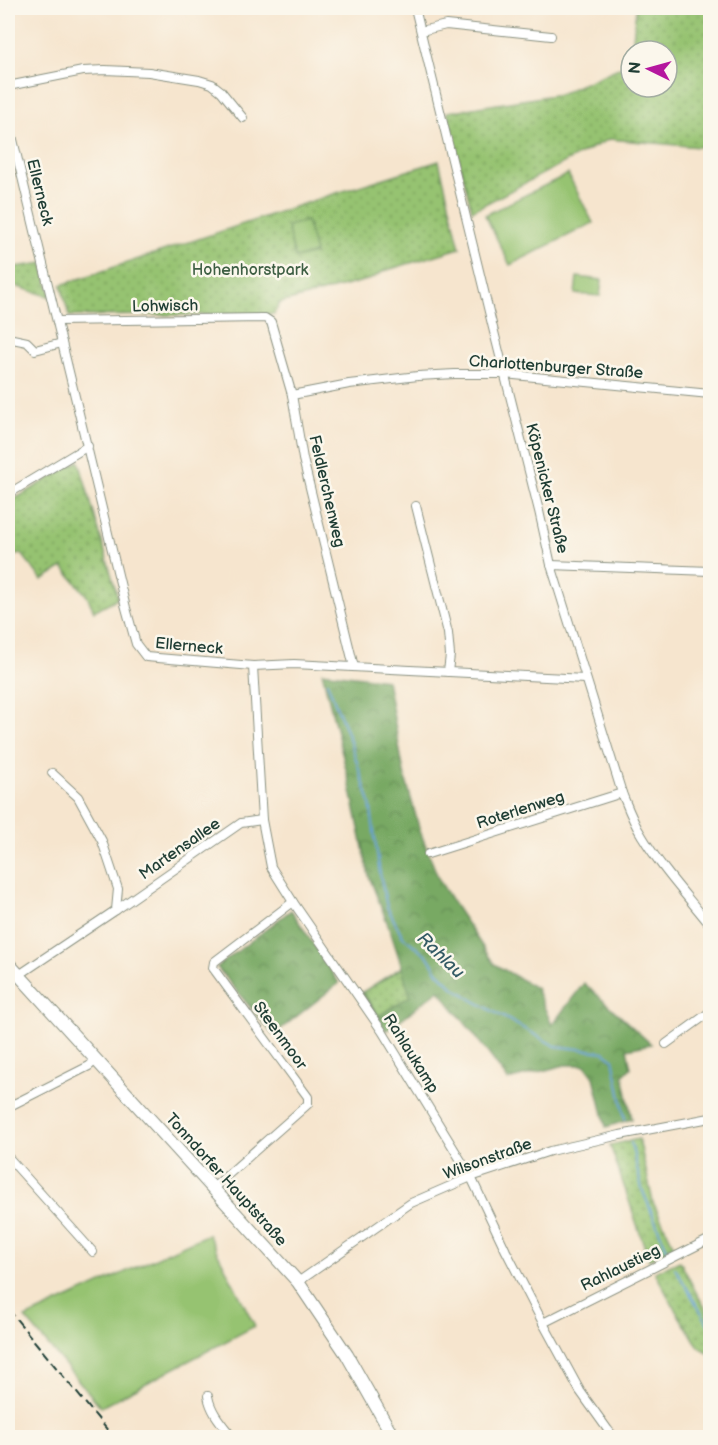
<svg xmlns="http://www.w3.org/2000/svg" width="718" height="1445" font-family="'Balsamiq Sans',sans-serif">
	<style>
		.forest { fill: url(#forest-crowns); stroke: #4c734c; stroke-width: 1.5 }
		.park { fill: url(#park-dots); stroke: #5a8052; stroke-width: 1.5 }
		.pitch { fill: #96c371; stroke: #5a8052; stroke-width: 1.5 }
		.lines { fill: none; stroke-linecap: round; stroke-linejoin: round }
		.stream { stroke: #66a1d6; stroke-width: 2 }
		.minor-casing { stroke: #8a9181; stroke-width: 10 }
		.secondary-casing { stroke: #8a9181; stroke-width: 14 }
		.minor { stroke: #fff; stroke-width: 8 }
		.secondary { stroke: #fff; stroke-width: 12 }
		.rail { stroke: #1f3d34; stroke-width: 2; stroke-dasharray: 9 4.5; stroke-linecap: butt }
		.labels { text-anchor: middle; stroke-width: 5; stroke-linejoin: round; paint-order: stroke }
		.street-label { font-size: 16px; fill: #1f3d34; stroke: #fbf7ec }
		.park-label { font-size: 16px; fill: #3d5e43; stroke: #fbf7ec }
		.water-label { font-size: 18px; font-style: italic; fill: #345b65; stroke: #fbf7ec }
	</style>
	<defs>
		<pattern id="forest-crowns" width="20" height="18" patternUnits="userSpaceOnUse" patternTransform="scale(1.5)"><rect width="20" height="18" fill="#78a963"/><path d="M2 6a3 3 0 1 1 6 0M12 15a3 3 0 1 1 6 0" fill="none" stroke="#628b52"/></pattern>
		<pattern id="park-dots" width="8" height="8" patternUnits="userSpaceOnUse" patternTransform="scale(1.5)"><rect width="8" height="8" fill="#96c371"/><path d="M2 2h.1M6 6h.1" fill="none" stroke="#7aa05e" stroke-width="1.8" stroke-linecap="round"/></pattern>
	</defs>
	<rect width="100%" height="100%" fill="#fbf7ec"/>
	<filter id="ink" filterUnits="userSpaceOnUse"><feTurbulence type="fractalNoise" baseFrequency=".0167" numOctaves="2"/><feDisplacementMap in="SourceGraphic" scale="12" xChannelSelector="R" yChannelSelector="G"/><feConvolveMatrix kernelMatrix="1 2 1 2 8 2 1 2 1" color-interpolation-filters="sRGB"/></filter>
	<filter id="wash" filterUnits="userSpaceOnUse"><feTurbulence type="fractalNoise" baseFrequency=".008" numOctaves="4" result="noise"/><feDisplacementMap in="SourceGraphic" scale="24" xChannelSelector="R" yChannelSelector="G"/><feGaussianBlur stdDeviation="1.35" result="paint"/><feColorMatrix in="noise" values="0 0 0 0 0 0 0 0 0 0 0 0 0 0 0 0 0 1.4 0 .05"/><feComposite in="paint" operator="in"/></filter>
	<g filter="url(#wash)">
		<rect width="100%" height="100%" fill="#f6e5ce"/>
		<g class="forest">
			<path d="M322,672L387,680L404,773L420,831L439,880L454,904L494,964L536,988L552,1025L584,983L651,1044L627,1049L631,1068L623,1075L632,1119L606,1127L594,1077L585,1065H565L508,1080L476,1037L439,990L386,1031L361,993L402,967L390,930L369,876L349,781Z"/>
			<path d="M291,910L339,983L273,1035L217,967Z"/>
		</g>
		<g class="park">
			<path d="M636,8L704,10L710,8V148L609,139L472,211L447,112L560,94L630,63L631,60V87H667V51H632Z"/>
			<path d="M439,161L460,248L384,271L371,279L280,303L274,314L69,316L61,285L321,198Z"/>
			<path d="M43,263L51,297L8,284V268Z"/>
			<path d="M79,461L118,598L94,611L87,596L63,567L42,580L22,554L15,555L8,554V503Z"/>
			<path d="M402,968L410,996L379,1016L363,992Z"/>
			<path d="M639,1139L653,1202L674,1246L649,1260L610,1145Z"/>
			<path d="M680,1261L697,1294L710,1316V1354L699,1347L676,1311L655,1272Z"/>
		</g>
		<g class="pitch">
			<path d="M568,174L593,223L510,265L485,215Z"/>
			<path d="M307,221L315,253L295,258L287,226Z"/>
			<path d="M577,277L602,280L600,296L575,294Z"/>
			<path d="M208,1234L255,1326L101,1407L25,1318Z"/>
		</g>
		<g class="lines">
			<g class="stream">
				<path d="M327,682L350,741L370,803L380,874L387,907L403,937L427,955L437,971L453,987L473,1000L555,1046L604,1052L613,1059L625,1119"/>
				<path d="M631,1143L642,1189L668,1252"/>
				<path d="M675,1268L710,1327"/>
			</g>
		</g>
	</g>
	<g filter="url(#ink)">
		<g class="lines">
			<defs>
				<g id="minor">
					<path d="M415,8L493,328L539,511L551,565L622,793C628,808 633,822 642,836C661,868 687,896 710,925"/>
					<path d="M421,31L446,25L551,36"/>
					<path d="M8,86L83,71L105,70L149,72L199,80L212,84L221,91L243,118"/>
					<path d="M8,119L126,608L136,644L146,657L253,666L294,664L585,679"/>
					<path d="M57,321L265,318L271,322L292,395L303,459L354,667"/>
					<path d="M8,338L27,342L35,350L62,343"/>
					<path d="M292,395L349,384L418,376L455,374H504L710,394"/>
					<path d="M8,494L88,446"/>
					<path d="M416,506L448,633L450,655L448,672"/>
					<path d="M551,565L710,571"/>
					<path d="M253,666L262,820L271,867L293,902L382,1031L471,1177L506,1251L543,1323L580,1391L608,1430L615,1438"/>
					<path d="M428,854L622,793"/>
					<path d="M116,910L241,823L262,820"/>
					<path d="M19,975L116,910L118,889L102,841L78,797L52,773"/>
					<path d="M666,1044L710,1012"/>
					<path d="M8,1107L89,1066L96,1060"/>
					<path d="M8,1157L93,1252"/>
					<path d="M213,1188L308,1104V1097L213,968L214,962L293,902"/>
					<path d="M298,1282L411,1203L471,1177L550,1151L620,1135L710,1118"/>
					<path d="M543,1323L710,1239"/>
					<path d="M208,1396C211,1413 222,1424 233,1438"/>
				</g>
				<path id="secondary" d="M8,963L298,1282L347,1355L394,1438"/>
			</defs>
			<use href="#minor" class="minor-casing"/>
			<use href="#secondary" class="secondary-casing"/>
			<use href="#minor" class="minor"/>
			<use href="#secondary" class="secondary"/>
			<path class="rail" d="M8,1309L114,1438"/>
		</g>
	</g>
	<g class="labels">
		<g class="street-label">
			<text transform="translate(41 192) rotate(76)" y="6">Ellerneck</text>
			<text transform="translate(165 305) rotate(-1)" y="6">Lohwisch</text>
			<text transform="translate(556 366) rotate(4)" y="6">Charlottenburger Straße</text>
			<text transform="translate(548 488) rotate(76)" y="6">Köpenicker Straße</text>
			<text transform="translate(328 491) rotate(77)" y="6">Feldlerchenweg</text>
			<text transform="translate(189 645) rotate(5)" y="6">Ellerneck</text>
			<text transform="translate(520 809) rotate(-18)" y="6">Roterlenweg</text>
			<text transform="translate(179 848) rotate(-35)" y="6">Martensallee</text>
			<text transform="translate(281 1035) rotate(54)" y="6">Steenmoor</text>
			<text transform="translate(412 1053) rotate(58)" y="6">Rahlaukamp</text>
			<text transform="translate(487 1158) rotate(-20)" y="6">Wilsonstraße</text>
			<text transform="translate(227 1179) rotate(48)" y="6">Tonndorfer Hauptstraße</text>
			<text transform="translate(620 1267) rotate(-26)" y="6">Rahlaustieg</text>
		</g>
		<g class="park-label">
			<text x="250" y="275">Hohenhorstpark</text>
		</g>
		<g class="water-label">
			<text transform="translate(441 955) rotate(44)" y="6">Rahlau</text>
		</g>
	</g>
	<rect width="718" height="1445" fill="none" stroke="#fbf7ec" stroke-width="30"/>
	<g transform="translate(649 69) rotate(275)"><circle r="28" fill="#fbf7ec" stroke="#a3ada2" stroke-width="1.5"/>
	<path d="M0-4.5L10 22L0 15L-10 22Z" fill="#b5179e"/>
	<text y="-9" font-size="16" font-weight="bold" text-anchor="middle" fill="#1f3d34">N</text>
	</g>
</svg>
